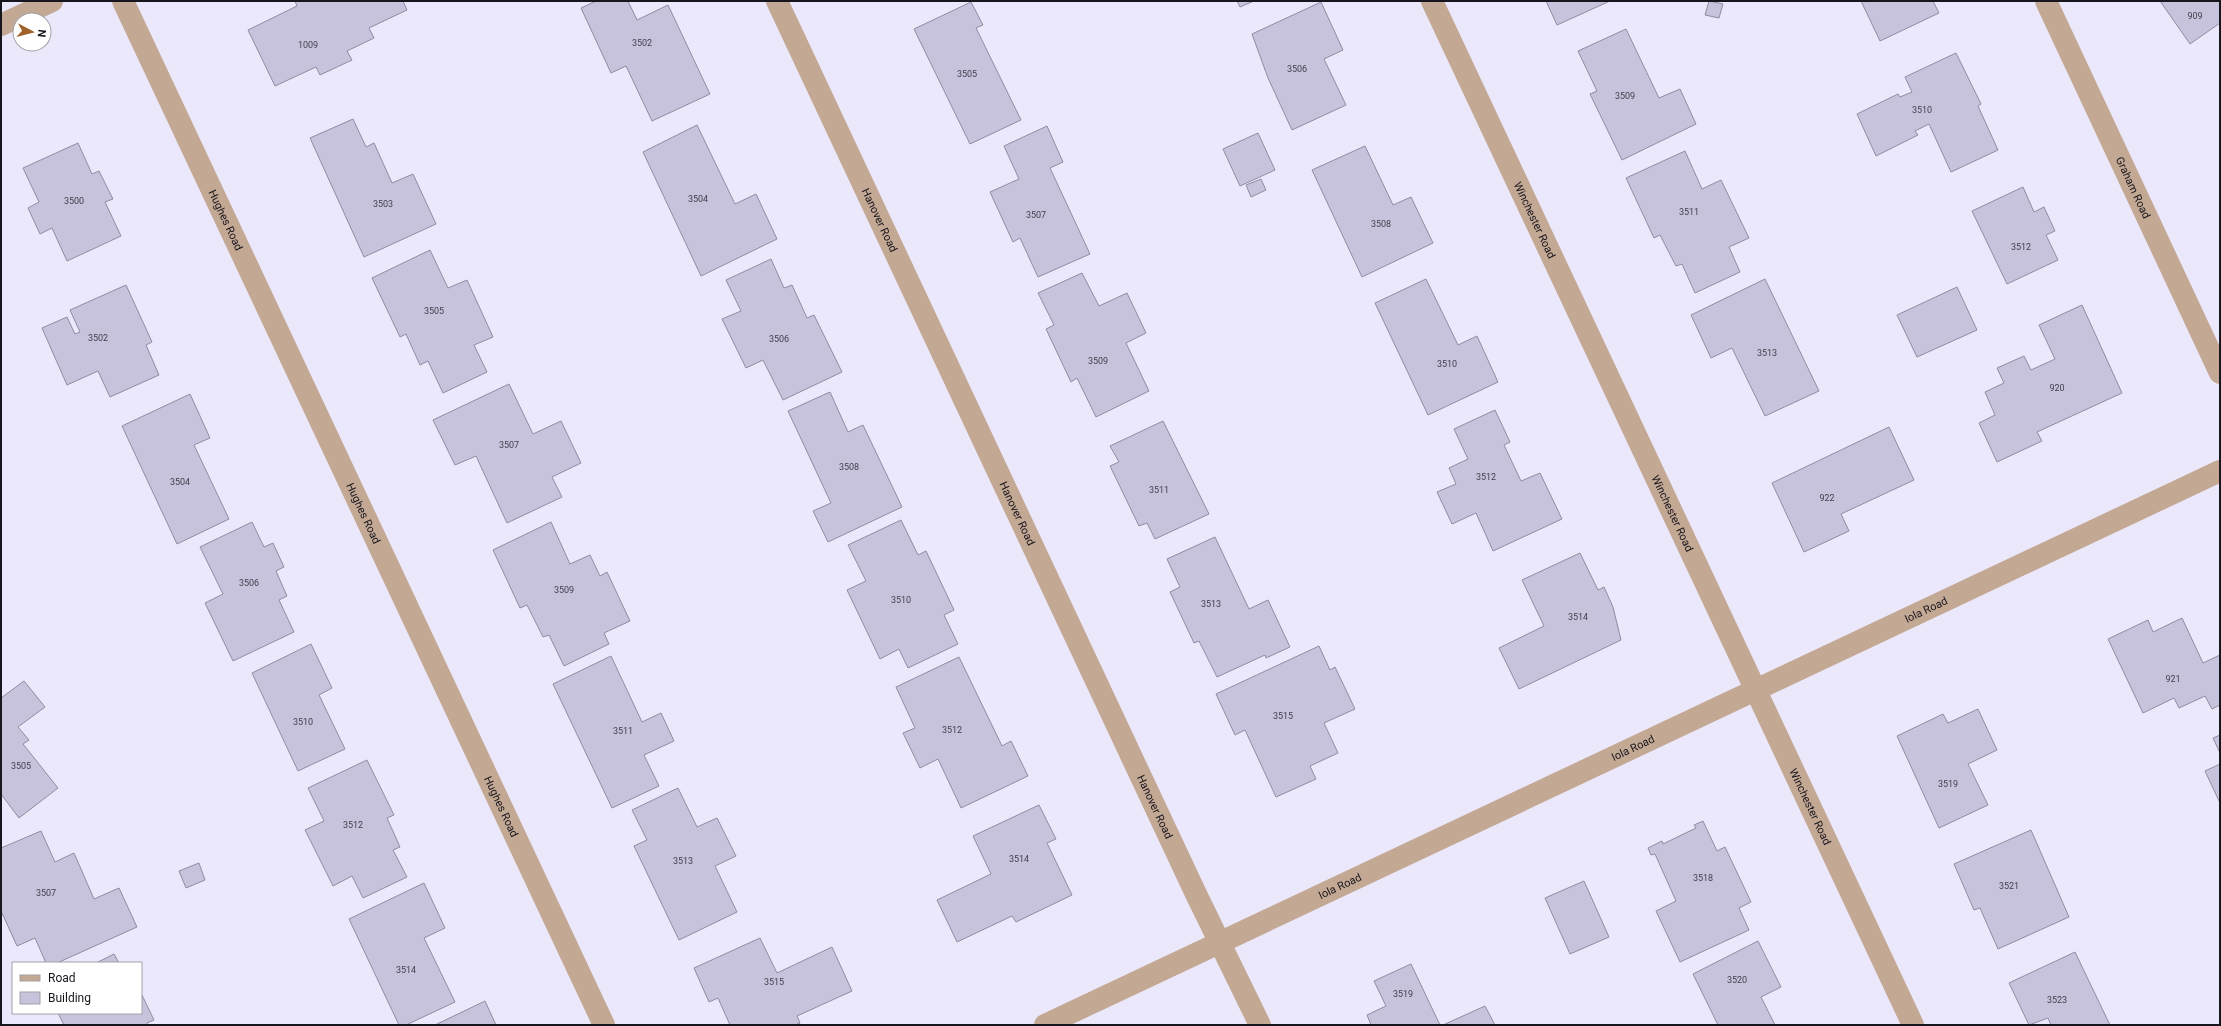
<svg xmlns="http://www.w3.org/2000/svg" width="2221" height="1026" font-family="Roboto,sans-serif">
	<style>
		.building { fill: #c8c3dc; stroke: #908ba3 }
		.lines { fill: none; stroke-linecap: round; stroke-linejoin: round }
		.street { stroke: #c3a893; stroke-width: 22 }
		.labels { text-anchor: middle; stroke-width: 3.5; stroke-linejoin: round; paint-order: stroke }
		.number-label { font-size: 9px; fill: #43404e }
		.street-label { font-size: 11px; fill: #17151e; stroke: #fff }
	</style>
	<rect width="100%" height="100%" fill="#ece8fc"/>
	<g class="building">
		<path d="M295,1H403L407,10L369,28L374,38L347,51L352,60L320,75L316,67L275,86L248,30L297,6Z"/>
		<path d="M596,1H628L637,20L668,5L710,94L652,121L626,66L611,73L581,8Z"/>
		<path d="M1237,1H1254L1240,7Z"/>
		<path d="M1546,1H1610L1557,25Z"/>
		<path d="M1709,1L1723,4L1719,18L1705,15Z"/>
		<path d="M1861,1H1933L1939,13L1880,41Z"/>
		<path d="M2160,1H2220V23L2190,44Z"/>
		<path d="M971,2L983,25L976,28L1021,120L970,144L914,29Z"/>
		<path d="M1321,2L1343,50L1324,59L1346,105L1292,130L1268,78L1252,34Z"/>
		<path d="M1626,29L1659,98L1680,89L1696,124L1622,160L1590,94L1597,91L1578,51Z"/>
		<path d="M1956,53L1981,104L1978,106L1998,150L1951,172L1929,124L1915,131L1918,135L1876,156L1857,114L1898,94L1900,97L1912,92L1905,77Z"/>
		<path d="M353,119L366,147L374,143L392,183L413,174L436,224L364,257L310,138Z"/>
		<path d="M697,125L735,204L756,194L777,239L701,276L643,152Z"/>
		<path d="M1047,126L1063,162L1050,168L1090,254L1038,277L1020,238L1013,242L990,192L1019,179L1004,146Z"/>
		<path d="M1258,133L1275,170L1240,186L1223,149Z"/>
		<path d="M78,143L92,174L99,171L113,199L105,202L121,236L67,261L52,228L40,234L28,208L39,202L23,168Z"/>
		<path d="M1365,146L1393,205L1411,197L1433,243L1362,277L1312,170Z"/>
		<path d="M1685,151L1702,189L1721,180L1749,238L1729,247L1740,272L1695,293L1682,264L1676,266L1660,235L1654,238L1626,178Z"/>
		<path d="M1261,179L1266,190L1251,197L1246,185Z"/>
		<path d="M2023,187L2034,212L2044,207L2055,231L2046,235L2058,260L2007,284L1972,211Z"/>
		<path d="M430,250L448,288L467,280L493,337L474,345L487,372L443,393L428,361L420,365L406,334L400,337L372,278Z"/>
		<path d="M771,259L784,288L792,285L807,318L814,315L842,372L783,400L763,360L746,368L722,319L741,311L726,280Z"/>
		<path d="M1082,273L1099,306L1127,293L1146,333L1126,343L1149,391L1096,417L1077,378L1071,382L1046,329L1054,325L1038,293Z"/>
		<path d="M1426,279L1458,345L1477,336L1498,382L1428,415L1375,303Z"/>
		<path d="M1765,279L1819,391L1765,416L1732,348L1711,358L1691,315Z"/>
		<path d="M126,285L152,342L146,345L159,375L110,397L98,371L67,385L42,328L67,317L75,334L80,332L70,310Z"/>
		<path d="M1957,287L1977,330L1917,357L1897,315Z"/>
		<path d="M2082,305L2122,393L2037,432L2042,441L1997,462L1979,423L1995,415L1985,392L2004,383L1997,368L2024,356L2031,370L2055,359L2039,325Z"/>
		<path d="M509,384L533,434L561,421L581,463L552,477L562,497L507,523L476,456L455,465L433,420Z"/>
		<path d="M830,392L848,432L863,425L902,507L828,542L813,511L831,503L788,411Z"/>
		<path d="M190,394L210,438L194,445L229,519L177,544L122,426Z"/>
		<path d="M1495,410L1510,442L1504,445L1521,481L1540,473L1562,519L1493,551L1476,513L1452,524L1437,492L1456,484L1449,468L1468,459L1454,429Z"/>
		<path d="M1163,421L1209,514L1155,539L1147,523L1139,526L1110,466L1119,462L1110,446Z"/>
		<path d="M1889,427L1914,480L1841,514L1849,531L1804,552L1772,483Z"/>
		<path d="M901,520L918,555L926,551L954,610L944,615L958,644L908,668L899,649L880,659L847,590L866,581L848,545Z"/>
		<path d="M252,522L264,547L273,543L284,567L276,571L287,596L279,600L294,632L233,661L205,603L223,594L200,547Z"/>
		<path d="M551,522L570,564L590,555L600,576L607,572L630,621L604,633L609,644L564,666L549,635L543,637L527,605L520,608L493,550Z"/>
		<path d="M1215,537L1249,609L1268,600L1290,647L1266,658L1265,655L1217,677L1199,641L1194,643L1170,592L1180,587L1167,559Z"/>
		<path d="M1580,553L1598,590L1604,587L1613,607L1621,640L1519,689L1499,648L1544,626L1522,580Z"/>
		<path d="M2182,618L2203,663L2220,655V705L2212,709L2205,696L2179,708L2174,698L2143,713L2108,639L2148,620L2153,632Z"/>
		<path d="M311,644L332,688L319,695L345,749L298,771L252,673Z"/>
		<path d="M1319,646L1330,670L1335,667L1355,709L1324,723L1338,753L1310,766L1316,779L1276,797L1245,730L1235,735L1216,694Z"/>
		<path d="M611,656L642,722L661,713L674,741L644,755L659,786L612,808L553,684Z"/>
		<path d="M959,657L1002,746L1011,741L1028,776L961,808L938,759L920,768L903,733L915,728L896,687Z"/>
		<path d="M24,681L45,707L18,727L29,740L23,744L58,788L19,818L1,794V698Z"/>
		<path d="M1978,709L1997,750L1968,764L1988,805L1939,828L1897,736L1943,714L1948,723Z"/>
		<path d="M2220,735V753L2213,738Z"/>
		<path d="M367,760L394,815L387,818L400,847L393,850L407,877L363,898L352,876L333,886L305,830L324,821L308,788Z"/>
		<path d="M2220,764V803L2205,771Z"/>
		<path d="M678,788L697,827L717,818L736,856L715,866L737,912L679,940L634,846L647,840L632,810Z"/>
		<path d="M1039,805L1056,839L1047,843L1072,895L1016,922L1012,916L957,942L937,900L991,874L973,836Z"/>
		<path d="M1703,821L1717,851L1725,847L1751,902L1739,908L1749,930L1680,962L1656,911L1676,901L1655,854L1651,855L1648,848L1662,841L1663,844L1696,828L1694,825Z"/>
		<path d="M2031,830L2069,917L1998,949L1980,908L1974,910L1954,864Z"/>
		<path d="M41,831L55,862L74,853L94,899L119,888L137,927L57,963H46L35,938L17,946L1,911V848Z"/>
		<path d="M199,863L205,880L186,888L179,871Z"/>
		<path d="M1584,881L1609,937L1570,954L1545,898Z"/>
		<path d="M424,883L445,928L424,938L455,1002L406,1025H399L349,919Z"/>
		<path d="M760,938L777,973L832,947L852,991L797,1016L800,1023L795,1025H730L718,998L709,1002L694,968Z"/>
		<path d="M1758,941L1781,987L1761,997L1775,1025H1718L1693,974Z"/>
		<path d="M2075,952L2110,1025H2051L2048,1018L2029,1025L2009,983Z"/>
		<path d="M114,954L119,963H96Z"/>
		<path d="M1411,964L1440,1025H1371L1367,1015L1386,1006L1374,981Z"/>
		<path d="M141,993L154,1020L147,1023L148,1025H64L58,1013H141Z"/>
		<path d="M485,1001L496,1025H435Z"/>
		<path d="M1485,1006L1495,1025H1443Z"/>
	</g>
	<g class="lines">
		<g class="street">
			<path id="s1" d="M123,1L604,1025"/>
			<path id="s2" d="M777,1L1196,894L1260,1025"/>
			<path id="s3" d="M1432,1L1913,1025"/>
			<path id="s4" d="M2046,1L2220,373"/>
			<path d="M1,25L52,1"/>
			<path id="s5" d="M1045,1025L2220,471"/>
		</g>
	</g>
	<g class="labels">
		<g class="number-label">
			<text x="2195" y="19">909</text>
			<text x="642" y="46">3502</text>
			<text x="308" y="48">1009</text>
			<text x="1297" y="72">3506</text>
			<text x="967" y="77">3505</text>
			<text x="1625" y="99">3509</text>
			<text x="1922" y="113">3510</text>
			<text x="698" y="202">3504</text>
			<text x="74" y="204">3500</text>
			<text x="383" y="207">3503</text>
			<text x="1689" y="215">3511</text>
			<text x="1036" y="218">3507</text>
			<text x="1381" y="227">3508</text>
			<text x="2021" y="250">3512</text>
			<text x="434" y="314">3505</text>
			<text x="98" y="341">3502</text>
			<text x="779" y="342">3506</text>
			<text x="1767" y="356">3513</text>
			<text x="1098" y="364">3509</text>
			<text x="1447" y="367">3510</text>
			<text x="2057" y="391">920</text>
			<text x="509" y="448">3507</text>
			<text x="849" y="470">3508</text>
			<text x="1486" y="480">3512</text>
			<text x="180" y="485">3504</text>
			<text x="1159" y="493">3511</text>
			<text x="1827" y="501">922</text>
			<text x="249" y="586">3506</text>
			<text x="564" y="593">3509</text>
			<text x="901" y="603">3510</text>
			<text x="1211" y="607">3513</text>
			<text x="1578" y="620">3514</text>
			<text x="2173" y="682">921</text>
			<text x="1283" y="719">3515</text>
			<text x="303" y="725">3510</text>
			<text x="952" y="733">3512</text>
			<text x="623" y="734">3511</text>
			<text x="21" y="769">3505</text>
			<text x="1948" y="787">3519</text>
			<text x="353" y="828">3512</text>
			<text x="1019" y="862">3514</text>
			<text x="683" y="864">3513</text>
			<text x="1703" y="881">3518</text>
			<text x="2009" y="889">3521</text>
			<text x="46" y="896">3507</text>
			<text x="406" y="973">3514</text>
			<text x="1737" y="983">3520</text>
			<text x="774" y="985">3515</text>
			<text x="1403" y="997">3519</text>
			<text x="2057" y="1003">3523</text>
		</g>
		<g class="street-label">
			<text dy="4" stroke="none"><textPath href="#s4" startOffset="206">Graham Road</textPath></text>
			<text dy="4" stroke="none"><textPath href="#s1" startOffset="242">Hughes Road</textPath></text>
			<text dy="4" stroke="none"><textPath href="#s2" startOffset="242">Hanover Road</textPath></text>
			<text dy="4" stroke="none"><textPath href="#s3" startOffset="242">Winchester Road</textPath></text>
			<text dy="4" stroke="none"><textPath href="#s1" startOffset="566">Hughes Road</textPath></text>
			<text dy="4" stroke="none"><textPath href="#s2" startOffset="566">Hanover Road</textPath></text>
			<text dy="4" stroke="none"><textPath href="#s3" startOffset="566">Winchester Road</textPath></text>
			<text dy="4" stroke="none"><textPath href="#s5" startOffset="974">Iola Road</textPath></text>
			<text dy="4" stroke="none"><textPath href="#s5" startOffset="650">Iola Road</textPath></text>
			<text dy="4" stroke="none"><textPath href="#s1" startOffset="890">Hughes Road</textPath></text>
			<text dy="4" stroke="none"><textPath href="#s3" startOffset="890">Winchester Road</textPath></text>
			<text dy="4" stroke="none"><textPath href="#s2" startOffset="890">Hanover Road</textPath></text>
			<text dy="4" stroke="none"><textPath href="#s5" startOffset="326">Iola Road</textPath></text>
		</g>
	</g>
	<rect width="2221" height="1026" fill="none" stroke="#17151e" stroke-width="4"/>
	<rect x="12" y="962" width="130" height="52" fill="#ffffff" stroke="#a2a1a5"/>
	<rect x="20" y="975" width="20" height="6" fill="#c3a893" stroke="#a2a1a5"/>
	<text x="48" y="982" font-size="12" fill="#17151e">Road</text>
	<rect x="20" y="992" width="20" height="12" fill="#c8c3dc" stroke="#a2a1a5"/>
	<text x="48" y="1002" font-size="12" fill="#17151e">Building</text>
	<g transform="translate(32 32) rotate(97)"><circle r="19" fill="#ffffff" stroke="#a2a1a5"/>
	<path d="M0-3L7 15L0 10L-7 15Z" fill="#a1612a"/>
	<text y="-6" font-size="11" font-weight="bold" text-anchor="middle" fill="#17151e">N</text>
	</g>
</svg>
